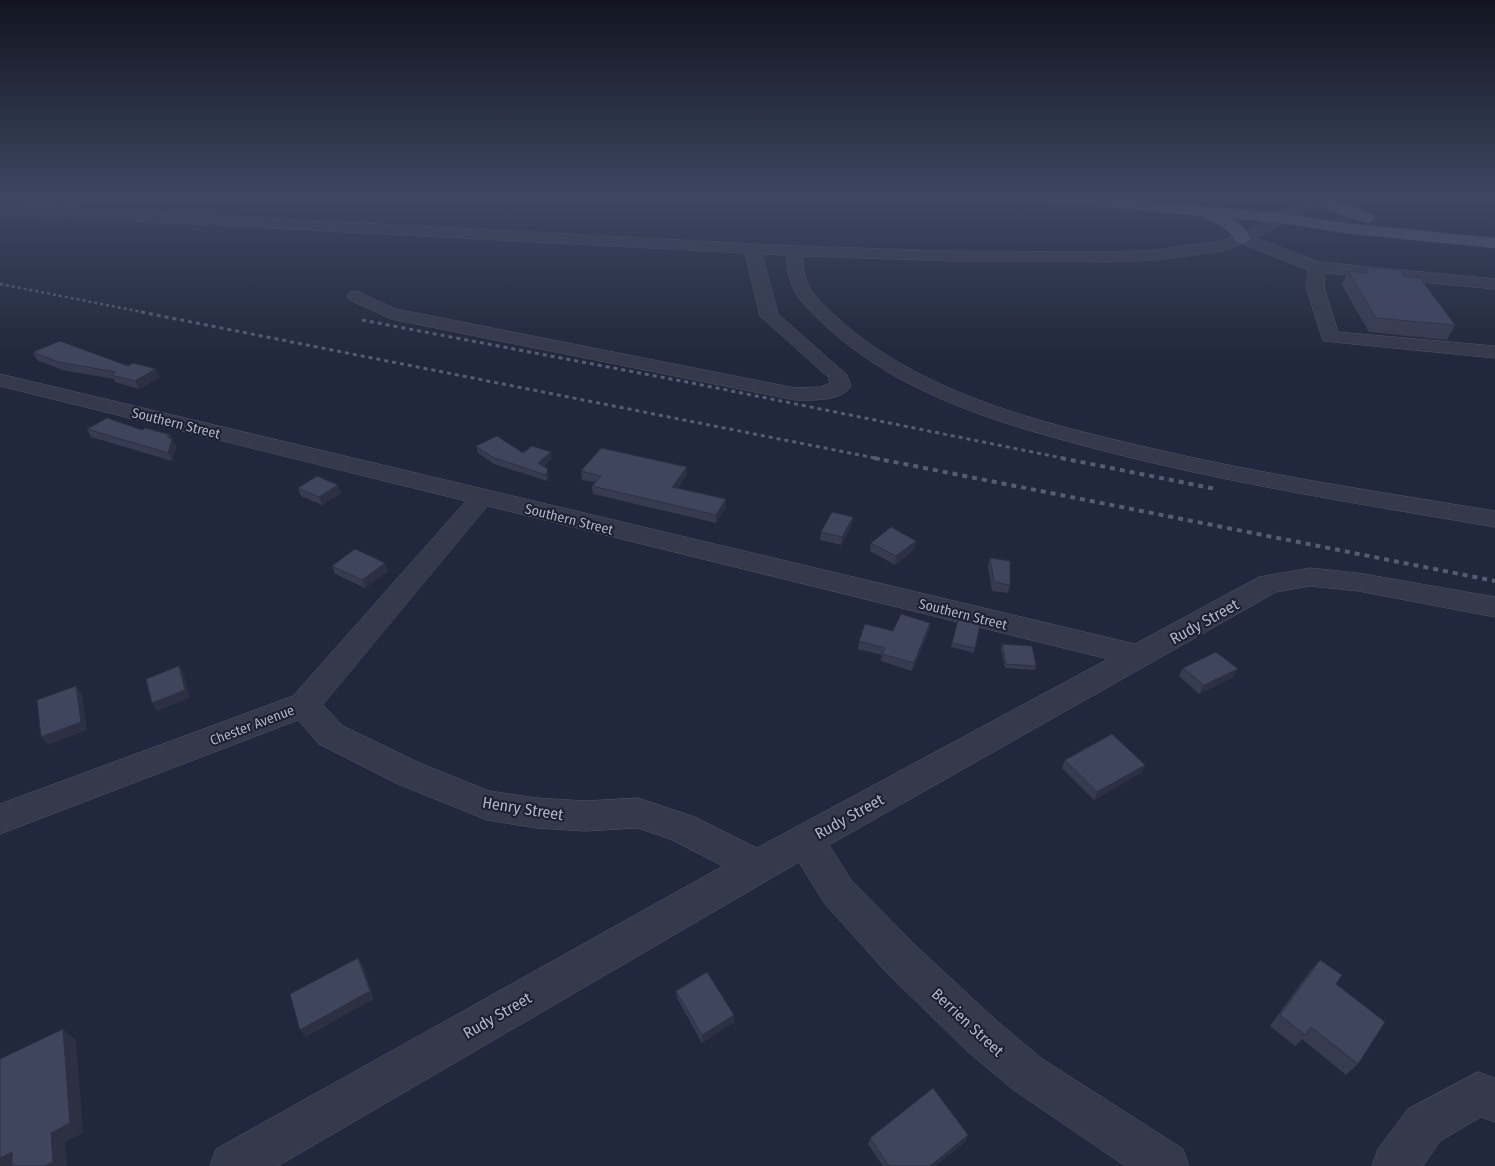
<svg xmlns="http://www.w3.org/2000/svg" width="1495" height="1166" font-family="'Fira Sans Condensed',sans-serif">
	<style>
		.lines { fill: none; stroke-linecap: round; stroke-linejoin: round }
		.minor-casing { stroke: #505467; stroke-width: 1 }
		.major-casing { stroke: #3e4255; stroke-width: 1 }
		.minor { fill: #35394c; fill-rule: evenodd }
		.major { fill: #53586c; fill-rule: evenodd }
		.rail-far2 { stroke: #565c73; stroke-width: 2.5; stroke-dasharray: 3 3; stroke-linecap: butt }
		.rail-far1 { stroke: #565c73; stroke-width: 3; stroke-dasharray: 4 4; stroke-linecap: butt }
		.rail { stroke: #565c73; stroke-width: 4; stroke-dasharray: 5 5; stroke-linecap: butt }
		.wall { fill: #373b51 }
		.shaded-wall { fill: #2d3042 }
		.building { fill: #40455e; stroke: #2d3042 }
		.labels { text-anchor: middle; stroke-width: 4; stroke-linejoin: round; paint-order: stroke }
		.street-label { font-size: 14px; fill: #b0b4c8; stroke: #1a1f31 }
		.near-street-label { font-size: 16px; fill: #b0b4c8; stroke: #1a1f31 }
	</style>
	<rect width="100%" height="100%" fill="#21273c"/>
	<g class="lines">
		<defs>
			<g id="minor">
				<path d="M1312,197H1330L1256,238L1320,262L1495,279V289L1325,273L1324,287L1338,332L1495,346V358L1323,341L1306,287L1308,270L1243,244L1223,251L1156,260L1111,262L951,261L803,256C803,270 805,282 813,293C896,388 1032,421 1150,448C1264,475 1380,492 1495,511V527C1360,504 1225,483 1093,448C998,423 902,395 828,328C803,305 786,291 787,255L762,254L778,314L847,375L851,386C841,402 812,400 795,400L391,319L350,300L347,296L350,292L356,291L396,309L795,388L820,387L830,383L828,377L760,316L745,253L0,214V204L795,246L951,251L1111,252L1156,250L1220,241L1237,236Z"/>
				<path d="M0,374L1135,644L1259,577L1310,568L1358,573L1495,597V617L1358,591L1310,586L1276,592L829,845L851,880L915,945L997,1021L1041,1058L1183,1149L1189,1166H1125L1011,1088L967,1051L887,973L825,904L799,862L278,1166H210L216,1149L723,866L670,839L638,828L585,831L537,828L487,820L398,784L319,744L298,720L0,834V804L293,696L466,501L0,386ZM488,506L1108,659L757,848L695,817L638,798L585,801L537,798L489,791L422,764L343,726L323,705Z"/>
				<path d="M1478,1072L1495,1078V1122L1481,1117L1440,1141L1423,1166H1372L1378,1149L1408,1109Z"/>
			</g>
			<g id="major">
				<path d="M1034,197H1093L1282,213L1352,224L1495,238V248L1352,234L1282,223L1231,218L1243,227L1251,239L1243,244L1237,242C1228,229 1220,224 1204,219L1202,216L1041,201Z"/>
				<path d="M1315,197C1335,197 1354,209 1373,215L1376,218L1368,223C1354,219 1319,211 1315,197Z"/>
			</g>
		</defs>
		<use href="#minor" class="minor-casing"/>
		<use href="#major" class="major-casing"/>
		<use href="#minor" class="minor"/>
		<use href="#major" class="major"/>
		<path class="rail-far2" d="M0,284L147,313"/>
		<g class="rail-far1">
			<path d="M141,312L880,459"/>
			<path d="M362,320L702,385L1067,459"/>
		</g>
		<g class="rail">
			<path d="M874,458L1495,581"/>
			<path d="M1061,458L1216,489"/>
		</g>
	</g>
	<g class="wall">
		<path d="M32,197H109L102,202L34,201Z"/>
		<path d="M444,197H492V201L446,204Z"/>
		<path d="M1365,267L1405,277L1455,325L1447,340L1369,332L1342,285L1348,271L1362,273Z"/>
		<path d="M33,352L128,366L160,377L139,389L115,382L114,379L62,370L37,360Z"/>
		<path d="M87,429L175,443L176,447L172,461L91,437Z"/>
		<path d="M476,446L523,453L552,459L543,466L549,476L547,481L494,464L478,453Z"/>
		<path d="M581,471L687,475L678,488L726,499V507L716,523L593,494L592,486L595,482L582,480Z"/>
		<path d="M298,488L341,493L322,505L301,496Z"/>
		<path d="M853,517L852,525L841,545L820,540L821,532Z"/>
		<path d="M871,543L915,549L895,565L870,551Z"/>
		<path d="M990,558L1010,585L1008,593L992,591L988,566Z"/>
		<path d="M385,563L388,571L365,588L335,574L332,566Z"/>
		<path d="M930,623L929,630L912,671L881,661L882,655L858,649L859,641L893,631Z"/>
		<path d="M952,643L975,648L974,653L951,647Z"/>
		<path d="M1002,644L1036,666L1035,670L1005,668L1001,648Z"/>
		<path d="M1183,668L1233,677L1199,694L1179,676Z"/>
		<path d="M1065,760L1141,773L1094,800L1062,768Z"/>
		<path d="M1320,960L1336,984L1358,1064L1346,1075L1302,1039L1295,1046L1270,1026L1310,971Z"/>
		<path d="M676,991L734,1022L702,1043L677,998Z"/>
		<path d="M968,1135L965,1142L935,1166H883L868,1144L870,1138Z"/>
	</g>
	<g class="shaded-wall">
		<path d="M101,197H109L102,202L100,198Z"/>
		<path d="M156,369L160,377L139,389L135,381Z"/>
		<path d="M171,435L176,447L172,461L168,453L167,437Z"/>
		<path d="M551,452L552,459L540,470L538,463Z"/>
		<path d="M687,467V475L673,495L672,487Z"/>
		<path d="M548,469L549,476L547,481L546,475Z"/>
		<path d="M338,485L341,493L322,505L319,497Z"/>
		<path d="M726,499V507L716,523V515Z"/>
		<path d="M853,517L852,525L841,545L842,537Z"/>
		<path d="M916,541L915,549L895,565L896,556Z"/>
		<path d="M385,563L388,571L365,588L362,580Z"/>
		<path d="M930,623L929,630L912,671L914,663Z"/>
		<path d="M179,666L184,675L190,698L157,711L152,703Z"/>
		<path d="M1238,669L1233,677L1199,694L1204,685Z"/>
		<path d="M76,686L82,694L87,730L48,745L41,737Z"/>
		<path d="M1145,765L1141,773L1094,800L1097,792Z"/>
		<path d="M358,958L363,965L374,999L306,1037L300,1030Z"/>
		<path d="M734,1015V1022L702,1043V1035Z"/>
		<path d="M63,1029L76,1040L83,1133L65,1142L67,1166H45L51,1133Z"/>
		<path d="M968,1135L965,1142L935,1166H930Z"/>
		<path d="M12,1152L17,1166H0V1158Z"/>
	</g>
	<g class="building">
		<path d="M42,197H101L100,198Z"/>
		<path d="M1365,267L1400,270L1405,277L1420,278L1455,325L1376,318L1348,271L1369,273Z"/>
		<path d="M60,341L128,366L133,363L156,369L135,381L111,375L116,372L58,362L33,352Z"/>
		<path d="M107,418L142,430L145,428L171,435L167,437L172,439L168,453L87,429Z"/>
		<path d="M497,436L523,453L532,446L551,452L538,463L548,469L546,475L492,457L476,446Z"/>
		<path d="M601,448L687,467L672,487L726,499L716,515L592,486L601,476L581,471Z"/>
		<path d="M317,476L338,485L319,497L298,488Z"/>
		<path d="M832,512L853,517L842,537L821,532Z"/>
		<path d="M891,527L916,541L896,556L871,543Z"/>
		<path d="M355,549L385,563L362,580L332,566Z"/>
		<path d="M990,558L1010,561V585L994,582Z"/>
		<path d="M901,614L930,623L914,663L882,654L885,648L859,641L865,624L893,631Z"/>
		<path d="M958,620L980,625L975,648L952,643Z"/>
		<path d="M1002,644L1032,646L1036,666L1006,664Z"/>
		<path d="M1216,652L1238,669L1204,685L1183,668Z"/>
		<path d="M179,666L185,690L152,703L146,679Z"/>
		<path d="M76,686L81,722L41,737L37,700Z"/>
		<path d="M1112,734L1145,765L1097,792L1065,760Z"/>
		<path d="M358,958L370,991L300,1030L290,994Z"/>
		<path d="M1320,960L1342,975L1336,984L1385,1022L1358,1064L1311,1027L1305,1035L1280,1015Z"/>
		<path d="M707,972L734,1015L702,1035L676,991Z"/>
		<path d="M63,1029L70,1123L51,1133L53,1162L45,1166H12V1152L0,1158V1059Z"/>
		<path d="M933,1088L968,1135L930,1166H889L870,1138Z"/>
	</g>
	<linearGradient id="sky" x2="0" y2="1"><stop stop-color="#121521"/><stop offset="0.55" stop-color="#3d4761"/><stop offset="1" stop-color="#3d4761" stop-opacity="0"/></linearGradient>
	<rect width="1495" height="360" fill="url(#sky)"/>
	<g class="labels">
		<g class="street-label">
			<text transform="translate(176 423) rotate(14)" y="5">Southern Street</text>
			<text transform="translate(569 519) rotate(14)" y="5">Southern Street</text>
			<text transform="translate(963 614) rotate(14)" y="5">Southern Street</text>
			<text transform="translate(252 725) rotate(-21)" y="5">Chester Avenue</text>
		</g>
		<g class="near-street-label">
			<text transform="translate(1204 621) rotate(-29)" y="6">Rudy Street</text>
			<text transform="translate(523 808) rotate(9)" y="6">Henry Street</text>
			<text transform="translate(849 816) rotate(-29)" y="6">Rudy Street</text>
			<text transform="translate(497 1015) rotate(-30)" y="6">Rudy Street</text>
			<text transform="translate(968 1022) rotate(43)" y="6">Berrien Street</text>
		</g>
	</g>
</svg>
